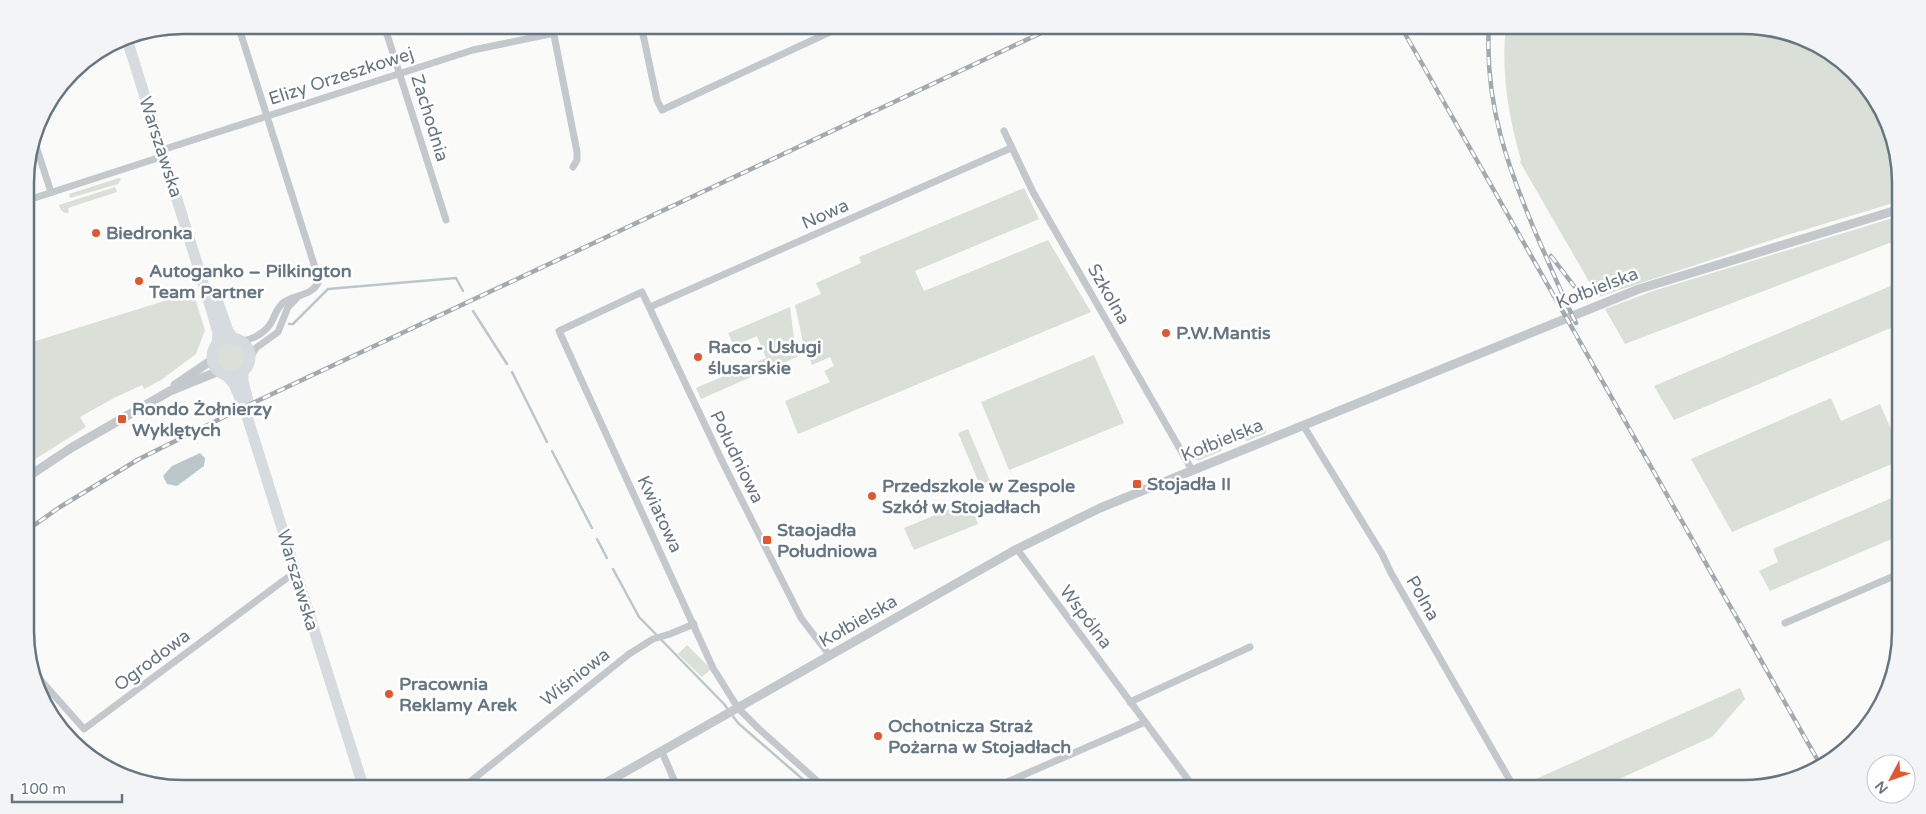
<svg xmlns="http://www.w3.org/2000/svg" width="1926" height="814" font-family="'Varela Round',sans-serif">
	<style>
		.green { fill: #dadfd7 }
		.water { fill: #bbc7cb }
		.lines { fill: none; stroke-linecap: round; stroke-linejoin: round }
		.stream { stroke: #bbc7cb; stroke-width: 2.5 }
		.minor { stroke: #c3c8cc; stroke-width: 7 }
		.tertiary { stroke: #c3c8cc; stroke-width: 9 }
		.primary { stroke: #d6dbdf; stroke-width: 11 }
		.rail-casing { stroke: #a2aab0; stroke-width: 4.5 }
		.rail { stroke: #fff; stroke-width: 2.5; stroke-dasharray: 8; stroke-linecap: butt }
		.poi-dot { fill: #e4572e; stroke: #fff; stroke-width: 2 }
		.labels { text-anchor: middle; stroke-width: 5; stroke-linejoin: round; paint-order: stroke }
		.street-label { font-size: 18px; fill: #657683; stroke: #fff }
		.poi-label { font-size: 18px; font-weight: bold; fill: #657683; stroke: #fff; text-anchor: start }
		.rim { fill: none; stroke: #657683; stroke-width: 2.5 }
	</style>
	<rect width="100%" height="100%" fill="#fafaf8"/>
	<g class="green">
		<path d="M1506,25H1743L1803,37L1869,87L1900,163V201L1784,236L1598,297L1520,162L1521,160C1508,114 1501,73 1506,25Z"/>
		<path d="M119,178L121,179L118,184L70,198L69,194Z"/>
		<path d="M115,187L117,192L68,208L69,213H65L61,210L59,205Z"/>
		<path d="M1024,188L1039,219L915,271L924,291L1048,240L1091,312L798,434L785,401L830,382L824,371L834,366L830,357L812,365L803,342L795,305L821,294L816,283L861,263L859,257Z"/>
		<path d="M1893,218L1900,239L1625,344L1605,309L1653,291Z"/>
		<path d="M1900,282V324L1674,420L1654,386Z"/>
		<path d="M193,292L205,330L196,354L161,380L144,389L142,385L114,398L80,417L86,427L26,465V344Z"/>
		<path d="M790,307L795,346L799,356L701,399L696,388L766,358L757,336L734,346L728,333Z"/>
		<circle cx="231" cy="357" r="15"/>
		<path d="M1094,355L1124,423L1009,470L981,402Z"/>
		<path d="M1831,398L1841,421L1880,404L1900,450L1901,460L1732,532L1691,459Z"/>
		<path d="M1265,426L1266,433L1247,441L1238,437Z"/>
		<path d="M968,429L990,481L980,485L958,433Z"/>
		<path d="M1224,442L1221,451L1200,460H1194L1191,456Z"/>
		<path d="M1901,494V535L1770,591L1759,571L1778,562L1773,549Z"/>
		<path d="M969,501L978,524L914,550L904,528Z"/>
		<path d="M687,645L711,669L702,677L678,654Z"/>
		<path d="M1740,688L1745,699L1712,737L1597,789H1521L1520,786Z"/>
	</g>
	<path class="water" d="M200,453L205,458L204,466L177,486L167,484L163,476L172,466Z"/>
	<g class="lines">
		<g class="stream">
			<path d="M473,311L507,364"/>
			<path d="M289,324H293L328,289L456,278L463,291"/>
			<path d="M512,372L547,442"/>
			<path d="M552,451L592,528"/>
			<path d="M597,539L607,558"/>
			<path d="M613,569L639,617L724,704L738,723L814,789"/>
		</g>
		<g class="minor">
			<path d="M238,25L319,280C315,295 295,295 284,302C278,306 275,315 272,321C266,333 252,340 240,341"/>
			<path d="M384,25L446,220"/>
			<path d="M552,25L577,152V160L573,167"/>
			<path d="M641,25L657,100L662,110L845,25"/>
			<path d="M1004,131L1033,192L1192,470"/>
			<path d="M34,140L51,192"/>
			<path d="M168,148L473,50L550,34L564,25"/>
			<path d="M25,201L164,156"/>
			<path d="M650,307L1011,148"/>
			<path d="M250,358L256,348L278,332L288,307L296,299"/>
			<path d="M1303,425L1382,554L1391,573L1515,789"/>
			<path d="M1017,549L1195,789"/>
			<path d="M1785,623L1901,573"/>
			<path d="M37,676L84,729L287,578L296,574"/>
			<path d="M1130,702L1250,647"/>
			<path d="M662,752L678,789"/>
			<path d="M461,789L629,654L653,639L670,634L694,624"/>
			<path d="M826,789L758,728L738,708L713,668L559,331L642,292L724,465L801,618L830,656"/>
			<path d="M991,789L1145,722"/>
		</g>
		<g class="tertiary">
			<path d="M175,385L212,360"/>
			<path d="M26,478L71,448L170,391L219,371"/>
			<path d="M595,789L1017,549L1100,508L1639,289L1900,209"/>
		</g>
		<g class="primary">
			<path d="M126,36L210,305L218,333L217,344"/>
			<path d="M216,297L228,331L234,339"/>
			<circle cx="231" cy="357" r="19"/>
			<path d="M243,371V381L248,401"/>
			<path d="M226,375L234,384L245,410L364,789"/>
		</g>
		<defs>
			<g id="rail">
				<path d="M1400,25L1821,766"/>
				<path d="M1489,25C1484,105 1509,171 1540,243C1552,270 1563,297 1576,323"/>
				<path d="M1551,256L1574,286"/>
				<path d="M26,531L60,507L139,459L236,411L1058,25"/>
			</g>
		</defs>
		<use href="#rail" class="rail-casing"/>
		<use href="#rail" class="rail"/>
	</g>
	<g class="poi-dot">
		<circle cx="96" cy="233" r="5"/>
		<circle cx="139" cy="281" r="5"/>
		<circle cx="1166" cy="333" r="5"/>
		<circle cx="698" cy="357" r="5"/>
		<rect x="117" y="414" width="10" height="10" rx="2.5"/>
		<rect x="1132" y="479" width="10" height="10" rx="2.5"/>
		<circle cx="872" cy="496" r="5"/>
		<rect x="762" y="535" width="10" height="10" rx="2.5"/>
		<circle cx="389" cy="694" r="5"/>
		<circle cx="878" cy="736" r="5"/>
	</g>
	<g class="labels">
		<g class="street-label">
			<text transform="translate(341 76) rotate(-18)" y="6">Elizy Orzeszkowej</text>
			<text transform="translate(430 118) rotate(73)" y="6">Zachodnia</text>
			<text transform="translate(161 147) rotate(72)" y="6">Warszawska</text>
			<text transform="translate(825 214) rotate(-24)" y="6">Nowa</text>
			<text transform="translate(1597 288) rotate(-21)" y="6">Kołbielska</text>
			<text transform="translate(1109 294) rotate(60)" y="6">Szkolna</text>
			<text transform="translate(1222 440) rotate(-22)" y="6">Kołbielska</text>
			<text transform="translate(737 457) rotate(64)" y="6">Południowa</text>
			<text transform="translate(660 514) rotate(65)" y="6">Kwiatowa</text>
			<text transform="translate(298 580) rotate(73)" y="6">Warszawska</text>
			<text transform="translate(1423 598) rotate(60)" y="6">Polna</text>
			<text transform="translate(1086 617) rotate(53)" y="6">Wspólna</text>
			<text transform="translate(858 621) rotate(-30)" y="6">Kołbielska</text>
			<text transform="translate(152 660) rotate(-37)" y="6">Ogrodowa</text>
			<text transform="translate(575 677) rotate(-38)" y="6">Wiśniowa</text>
		</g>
		<g class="poi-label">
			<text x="106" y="239">Biedronka</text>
			<text x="149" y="277">Autoganko – Pilkington<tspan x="149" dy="21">Team Partner</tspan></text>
			<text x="1176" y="339">P.W.Mantis</text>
			<text x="708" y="353">Raco - Usługi<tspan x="708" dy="21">ślusarskie</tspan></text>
			<text x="132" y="415">Rondo Żołnierzy<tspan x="132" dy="21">Wyklętych</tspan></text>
			<text x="1147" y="490">Stojadła II</text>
			<text x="882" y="492">Przedszkole w Zespole<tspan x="882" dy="21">Szkół w Stojadłach</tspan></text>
			<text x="777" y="536">Staojadła<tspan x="777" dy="21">Południowa</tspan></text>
			<text x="399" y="690">Pracownia<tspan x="399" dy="21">Reklamy Arek</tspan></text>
			<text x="888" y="732">Ochotnicza Straż<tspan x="888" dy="21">Pożarna w Stojadłach</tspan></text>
		</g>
	</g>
	<path d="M0 0H1926V814H0ZM183 34H1743A149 149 0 0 1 1892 183V631A149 149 0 0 1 1743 780H183A149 149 0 0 1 34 631V183A149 149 0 0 1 183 34Z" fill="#f3f4f5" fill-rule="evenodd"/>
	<path class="rim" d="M183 34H1743A149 149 0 0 1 1892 183V631A149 149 0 0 1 1743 780H183A149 149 0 0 1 34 631V183A149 149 0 0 1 183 34Z"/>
	<g transform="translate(1891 779) rotate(229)"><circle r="24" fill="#ffffff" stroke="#c1c8cd"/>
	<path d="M0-4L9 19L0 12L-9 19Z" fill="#e4572e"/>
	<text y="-8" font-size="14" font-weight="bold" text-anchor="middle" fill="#657683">N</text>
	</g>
	<path d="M12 794v8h110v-8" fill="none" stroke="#657683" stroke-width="2.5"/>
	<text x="20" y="794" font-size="15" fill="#657683" stroke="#ffffff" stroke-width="4" paint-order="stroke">100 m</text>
</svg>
